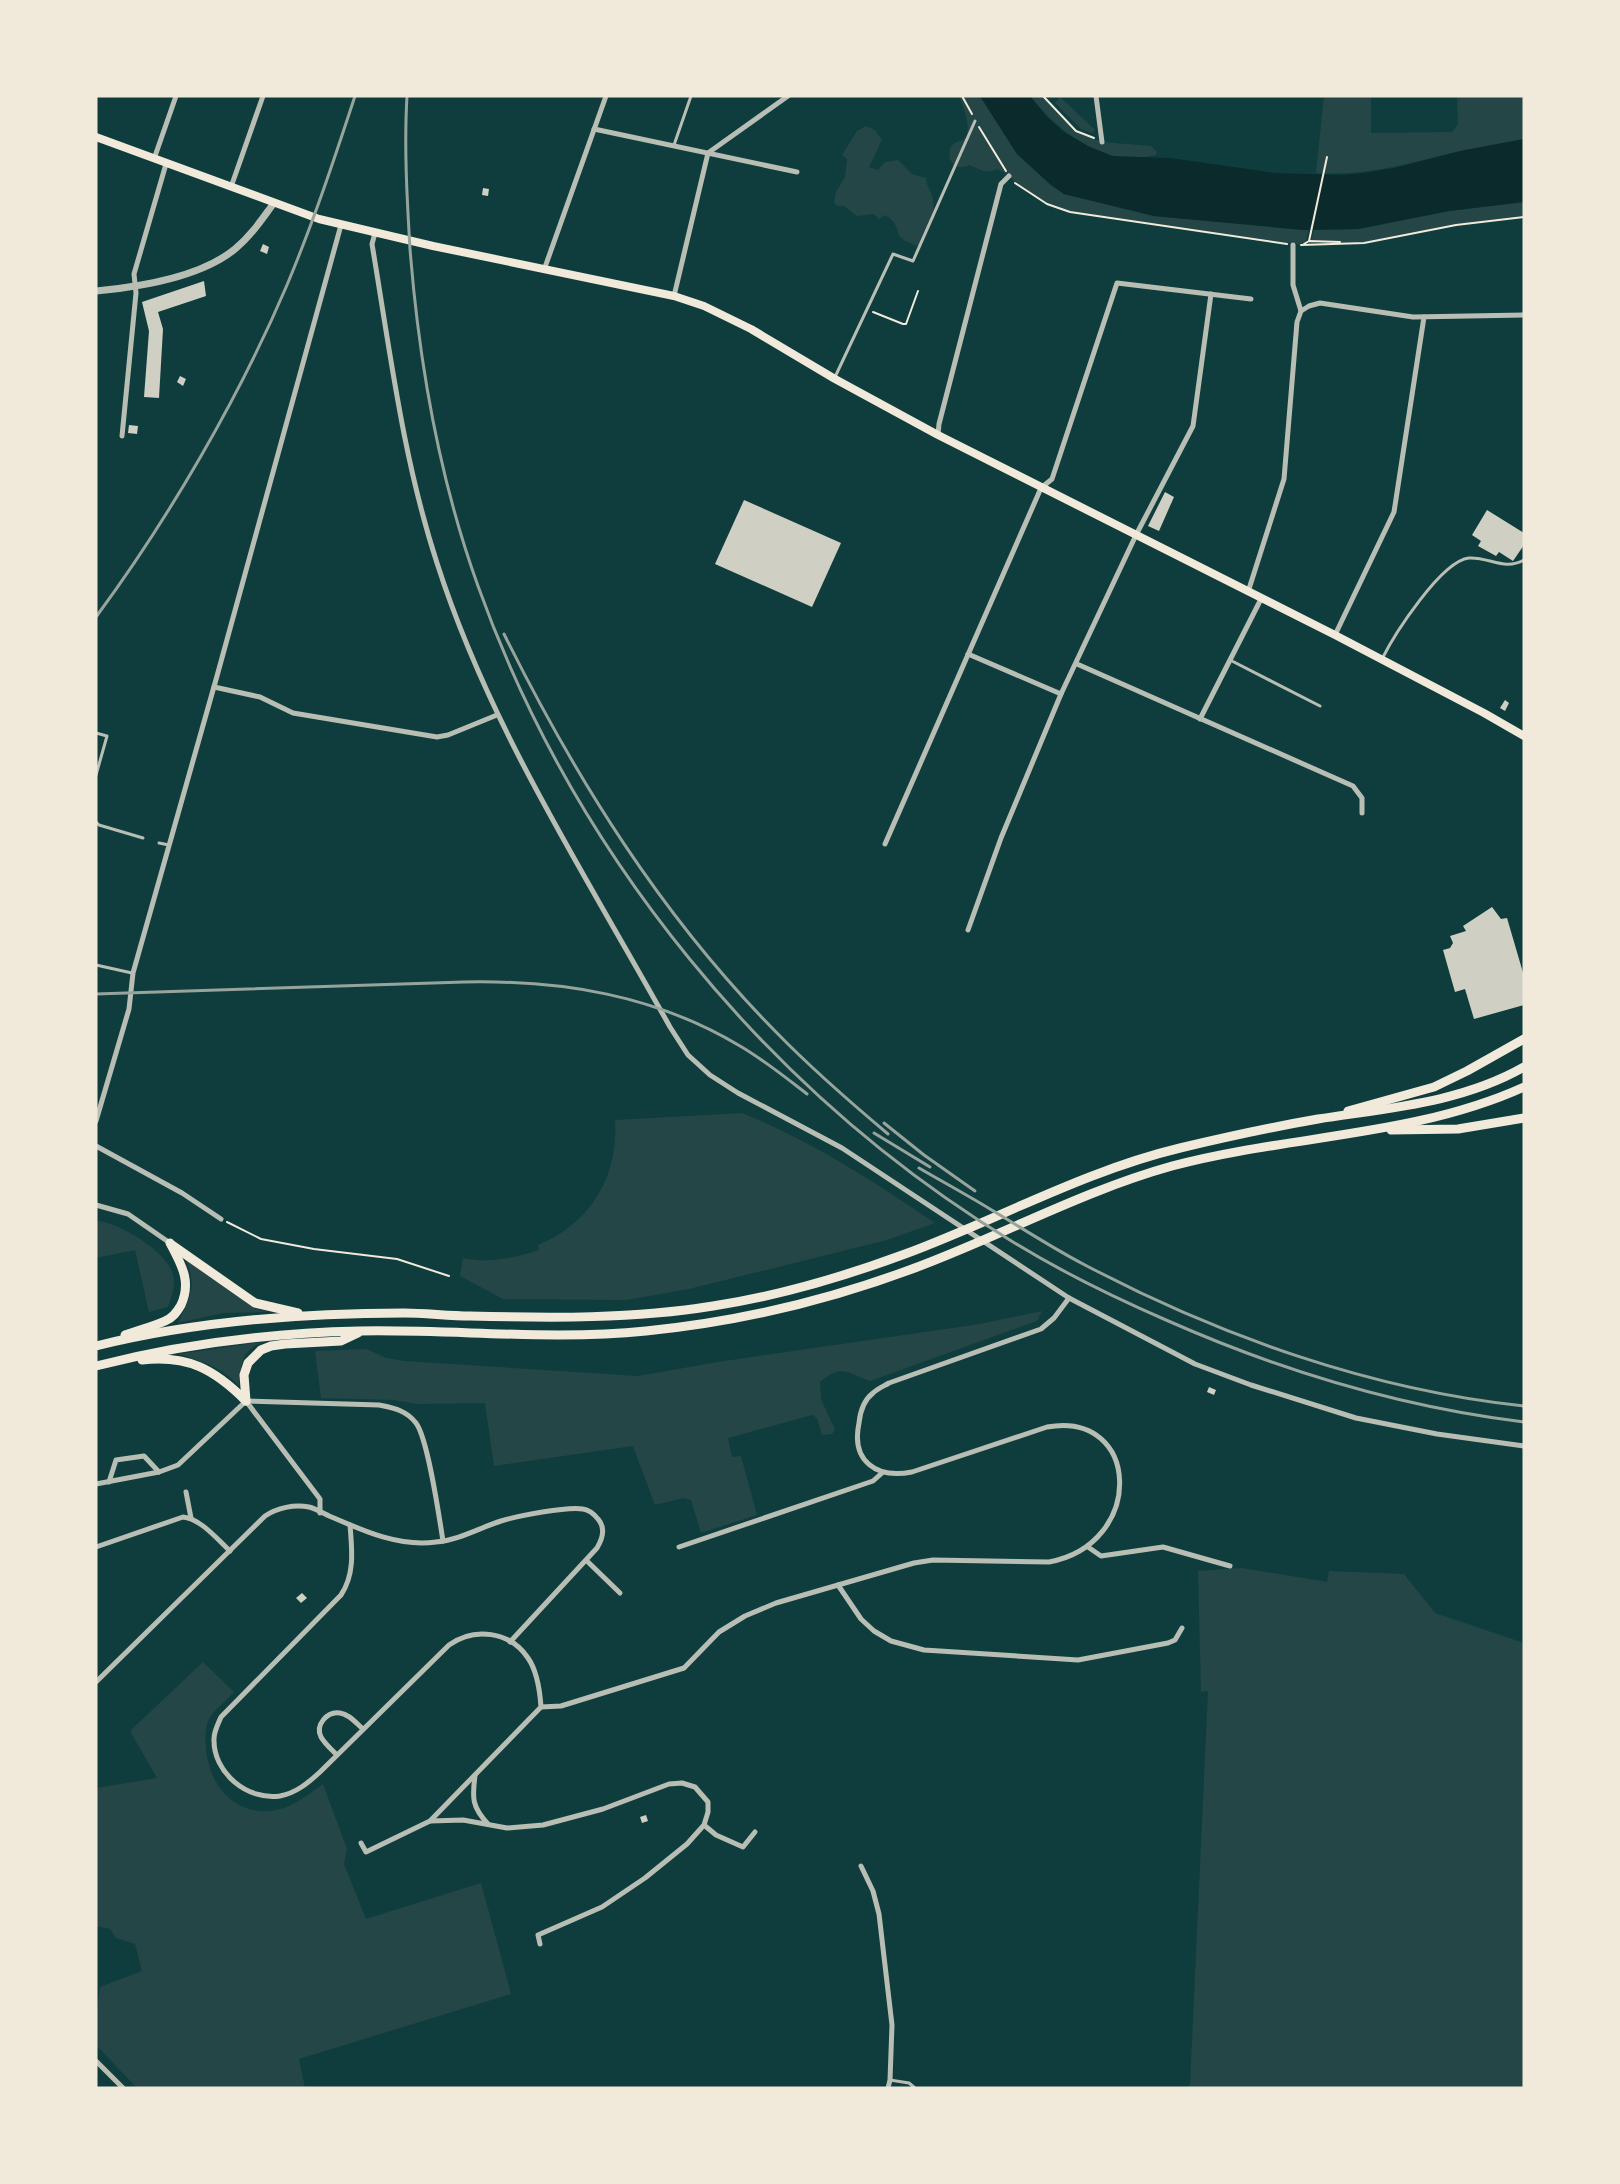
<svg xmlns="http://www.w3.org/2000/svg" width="1620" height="2184" font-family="Roboto,sans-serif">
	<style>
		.green { fill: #244646 }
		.water { fill: #0a2a2b }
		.building { fill: #cfcfc3 }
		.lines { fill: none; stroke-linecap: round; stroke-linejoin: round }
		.path { stroke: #f1e9da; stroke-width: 2 }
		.service { stroke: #b8beb3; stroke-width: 3 }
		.minor { stroke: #b8beb3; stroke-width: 5 }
		.tertiary { stroke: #b8beb3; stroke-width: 7 }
		.secondary { stroke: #f1e9da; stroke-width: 8 }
		.trunk { stroke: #f1e9da; stroke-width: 9 }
		.rail { stroke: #97a49c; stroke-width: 3 }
	</style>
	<rect width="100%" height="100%" fill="#0f3d3e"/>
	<g class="green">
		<path d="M959,96H980L1017,154L1051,185L1064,194L1154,216L1308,230L1305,245L1203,233L1070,212L1047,204L1020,187L1009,176L997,169C986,175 980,169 969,165C961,169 954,168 950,159C947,136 963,146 967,135C970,122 963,107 959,96Z"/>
		<path d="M1030,96H1043L1076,131L1102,142L1151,146L1157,152L1156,155C1105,169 1060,133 1030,96Z"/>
		<path d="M1324,96H1371V133L1452,132L1458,124L1457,96H1524V139C1503,144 1482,146 1461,151C1411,163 1368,176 1316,173Z"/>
		<path d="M1060,97L1095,130L1092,133L1081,129L1055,103Z"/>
		<path d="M866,126L875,130L882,140L869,167L878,170L885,162L898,160L912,174L926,178C927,188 930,188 932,196C938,214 927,231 920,247L905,241L899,236C897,226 894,220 885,215L879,219L874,214L857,216L844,206H837L834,202L836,192L845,177L847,159L842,155L857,131Z"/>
		<path d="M1524,202V217L1456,225L1364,243L1310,245L1314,230L1358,229L1449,211Z"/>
		<path d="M742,1113C813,1142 873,1181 935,1223L887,1240L689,1289L626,1300L503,1299L460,1276L463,1258C488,1264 515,1258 539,1250L538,1245C590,1224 619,1176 615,1120Z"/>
		<path d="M96,1221C118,1221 169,1253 173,1275C176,1286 171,1297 168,1307L149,1312L135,1250L96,1258Z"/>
		<path d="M185,1259L254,1308L268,1312L223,1313L178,1323C190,1298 198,1285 185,1259Z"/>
		<path d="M1042,1311L1037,1321L870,1381C846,1372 842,1364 820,1382L821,1399L835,1430L832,1434L822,1435L817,1418L812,1415L728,1438L732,1457L741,1456L757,1515L701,1533L691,1500L683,1498L655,1505L633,1446L494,1466L485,1403L418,1404L394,1400L321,1398L315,1351L367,1349L386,1358L404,1361L638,1376L718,1362L980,1324Z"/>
		<path d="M262,1342C240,1353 242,1363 239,1386C223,1368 202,1361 179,1354Z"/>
		<path d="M1242,1568L1327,1582L1329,1571L1404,1574L1435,1613L1524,1643V2088H1182L1190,2085L1208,1691L1201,1692L1198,1571Z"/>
		<path d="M203,1662L234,1692C227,1700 214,1710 209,1719C205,1727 205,1739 206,1747C208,1782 231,1814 270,1811C291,1809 306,1796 323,1784L347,1849L344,1864L366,1919L481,1883L511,1994L299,2059L305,2088H137L96,2045V2017L100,1987L142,1971L135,1944L116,1938L110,1929L96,1926V1788L157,1778L130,1731Z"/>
	</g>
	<path class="water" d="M980,96H1030L1047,117L1064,132L1088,146L1112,156L1170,158L1275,173L1341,175L1363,173L1394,168L1460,151L1524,139V202L1449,211L1358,229L1303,230L1154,216L1064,194L1051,185L1017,154Z"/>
	<g class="building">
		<path d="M483,188L489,189L488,196L482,195Z"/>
		<path d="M263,244L269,247L267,254L260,251Z"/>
		<path d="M204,281L206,296L158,312L163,329L159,398L144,397L149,331L142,302Z"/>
		<path d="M180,376L186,379L183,386L177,382Z"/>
		<path d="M129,425L138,426L137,434L128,433Z"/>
		<path d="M1165,492L1174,497L1159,531L1148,526Z"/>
		<path d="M744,500L841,543L812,607L715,564Z"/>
		<path d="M1487,510L1524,533V545L1513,561L1499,552L1496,556L1478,546L1481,541L1472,535Z"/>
		<path d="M1505,700L1509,703L1505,711L1500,708Z"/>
		<path d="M1492,907L1501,919L1507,918L1524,976V1005L1474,1019L1465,989L1455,992L1443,950L1450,948L1453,943L1450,936L1466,931L1463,926Z"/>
		<path d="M1209,1387L1216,1390L1214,1395L1207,1392Z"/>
		<path d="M302,1593L307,1598L301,1603L296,1598Z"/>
		<path d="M646,1815L648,1821L642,1823L640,1817Z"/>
	</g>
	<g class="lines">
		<g class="path">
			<path d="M962,96L972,114"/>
			<path d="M1043,96L1076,131L1094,138"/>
			<path d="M979,127L1006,171"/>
			<path d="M1015,183L1047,204L1070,212L1287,244"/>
			<path d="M1309,241L1327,157"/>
			<path d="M1304,244L1309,241L1340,242"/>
			<path d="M1301,245L1364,243L1456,225L1524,217"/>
			<path d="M873,312L903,324H906L918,291"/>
			<path d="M227,1222L261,1239L314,1249L397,1259L449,1276"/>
		</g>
		<g class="service">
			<path d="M674,145L691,96"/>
			<path d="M835,377L893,254L913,261L975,121"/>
			<path d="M1382,659C1394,635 1441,561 1469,558C1490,557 1504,571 1524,560"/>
			<path d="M1230,660L1320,706"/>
			<path d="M96,733L107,736L96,775"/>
			<path d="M96,822L99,825L143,838"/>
			<path d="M159,843L169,845"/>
			<path d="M96,965L132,973"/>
			<path d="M890,2080L909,2083L915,2088"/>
		</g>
		<g class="minor">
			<path d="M1096,96L1102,142"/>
			<path d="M594,129L797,172"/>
			<path d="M154,159L176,96"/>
			<path d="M231,187L263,96"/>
			<path d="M375,233L372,244C390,351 403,459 437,563C490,729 586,875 670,1027L688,1055L710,1075L738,1093L842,1148L1069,1298L1195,1364L1251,1385L1356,1418L1437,1434L1524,1446"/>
			<path d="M544,270L606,96"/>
			<path d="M674,296L708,153L788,96"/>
			<path d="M1301,311L1309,306L1320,303L1413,317L1524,315"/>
			<path d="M938,435L939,424L1001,184L1009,176"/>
			<path d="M122,436L136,293L134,274L166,164"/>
			<path d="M1248,592L1284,479L1297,322L1301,311L1293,285V245"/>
			<path d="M1335,635L1394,512L1424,317"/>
			<path d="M968,654L1061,694"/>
			<path d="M1077,664L1353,786L1362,798V813"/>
			<path d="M214,687L260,697L293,713L437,737L448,735L497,715"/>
			<path d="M1200,719L1261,599"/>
			<path d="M885,844L1041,488L1052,479L1117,283L1251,299"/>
			<path d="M968,930L1001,838L1061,694L1136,535L1193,426L1211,294"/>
			<path d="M96,1121L129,1009L133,973L217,676L341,225"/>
			<path d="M96,1146L182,1193L221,1219"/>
			<path d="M96,1205L128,1214L170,1243"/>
			<path d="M246,1401L379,1405C393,1408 406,1410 416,1423C428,1439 439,1516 443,1541"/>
			<path d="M246,1401L320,1499V1513"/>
			<path d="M109,1482L116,1460L144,1456L159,1472"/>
			<path d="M96,1484L159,1472L178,1465L246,1401"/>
			<path d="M186,1492L191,1518"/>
			<path d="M350,1525C352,1550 355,1574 341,1595L221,1717C218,1724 214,1731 214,1739C213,1773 248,1801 280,1796C296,1793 308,1783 320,1772L449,1645C474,1627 510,1631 528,1658C537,1671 540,1692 541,1707L430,1821L366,1852L361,1843"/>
			<path d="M96,1547L183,1517C201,1519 217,1539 230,1551"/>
			<path d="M679,1547L873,1481L882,1473"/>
			<path d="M1088,1547L1101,1556L1163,1547L1230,1566"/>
			<path d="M587,1561L620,1593"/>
			<path d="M838,1585L861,1619L874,1631L891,1641L924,1650L1078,1660L1168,1643L1175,1640L1182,1628"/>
			<path d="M96,1682L265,1516C277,1508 294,1504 309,1507C317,1509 326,1515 334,1518C366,1532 400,1547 436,1542C459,1540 479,1528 501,1521C517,1516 568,1506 583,1509C589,1510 594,1514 598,1519C606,1528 603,1538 597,1548L510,1642"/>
			<path d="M541,1707L561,1706L684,1668L719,1632L745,1616L776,1603L914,1563L933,1560L1049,1562C1146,1544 1141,1410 1047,1427L912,1472C876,1479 851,1461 859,1423C860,1413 864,1400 873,1393C877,1389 884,1386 889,1383L1041,1329L1054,1318L1069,1298"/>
			<path d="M337,1755C332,1750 325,1744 321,1737C315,1725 327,1711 340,1713C349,1714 356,1723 363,1729"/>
			<path d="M475,1776C472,1798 472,1807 488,1824"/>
			<path d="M430,1821L463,1820L507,1828L543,1825L603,1809L669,1784L682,1783L695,1787L708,1802V1812L704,1825L687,1844L645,1878L602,1907L538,1935L540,1944"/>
			<path d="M704,1825L716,1835L743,1847L755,1832"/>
			<path d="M861,1866L873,1891L879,1914L892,2025L890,2080L888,2088"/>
			<path d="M96,2061L123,2088"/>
		</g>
		<path class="tertiary" d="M96,291C139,287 201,277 235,249C251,236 262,219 274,203"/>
		<path class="secondary" d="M96,137L319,219L433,246L674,296L704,306L751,329L835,379L938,435L1335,635L1484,713L1524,736"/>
		<g class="trunk">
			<path d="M1348,1111L1434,1087L1467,1071L1524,1039"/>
			<path d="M1391,1130L1458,1129L1524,1118"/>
			<path d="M172,1245L255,1303L298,1313"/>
			<path d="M125,1335C138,1330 152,1327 165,1321C173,1318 177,1312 181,1305C192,1281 181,1264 170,1243"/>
			<path d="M96,1346C197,1321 300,1313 404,1313C426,1313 448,1316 470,1316C551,1318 633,1319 713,1306C778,1296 843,1277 905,1254C997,1220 1084,1171 1180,1148C1226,1137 1272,1127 1318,1119C1388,1108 1461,1103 1524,1067"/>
			<path d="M142,1360C188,1355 214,1369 246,1401"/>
			<path d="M96,1366C182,1344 270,1333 359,1331C455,1329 550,1341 646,1331C737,1322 826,1301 912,1269C999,1237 1082,1191 1172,1166C1288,1135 1414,1137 1524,1087"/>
			<path d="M246,1401L244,1375L248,1363L261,1350L271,1346L285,1344L341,1341L358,1333"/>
		</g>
		<g class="rail">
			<path d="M407,96C404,147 407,198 410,249C419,363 439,478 478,586C574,855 768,1093 1013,1242C1062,1272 1113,1297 1166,1320C1279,1370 1401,1407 1524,1422"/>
			<path d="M96,617C169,518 239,398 287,285C313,223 334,160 355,96"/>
			<path d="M504,634C576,779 662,917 777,1033C812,1069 850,1102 888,1134"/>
			<path d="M96,994L464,982C562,980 655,995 740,1046C764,1060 785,1077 807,1094"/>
			<path d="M884,1123L924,1155L975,1191"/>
			<path d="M874,1133L930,1167"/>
			<path d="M919,1168C943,1182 967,1195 990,1209C1022,1228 1052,1248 1085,1265C1220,1336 1371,1390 1524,1406"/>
		</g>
	</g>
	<rect width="1620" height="2184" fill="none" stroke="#f1e9da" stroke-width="195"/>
</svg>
